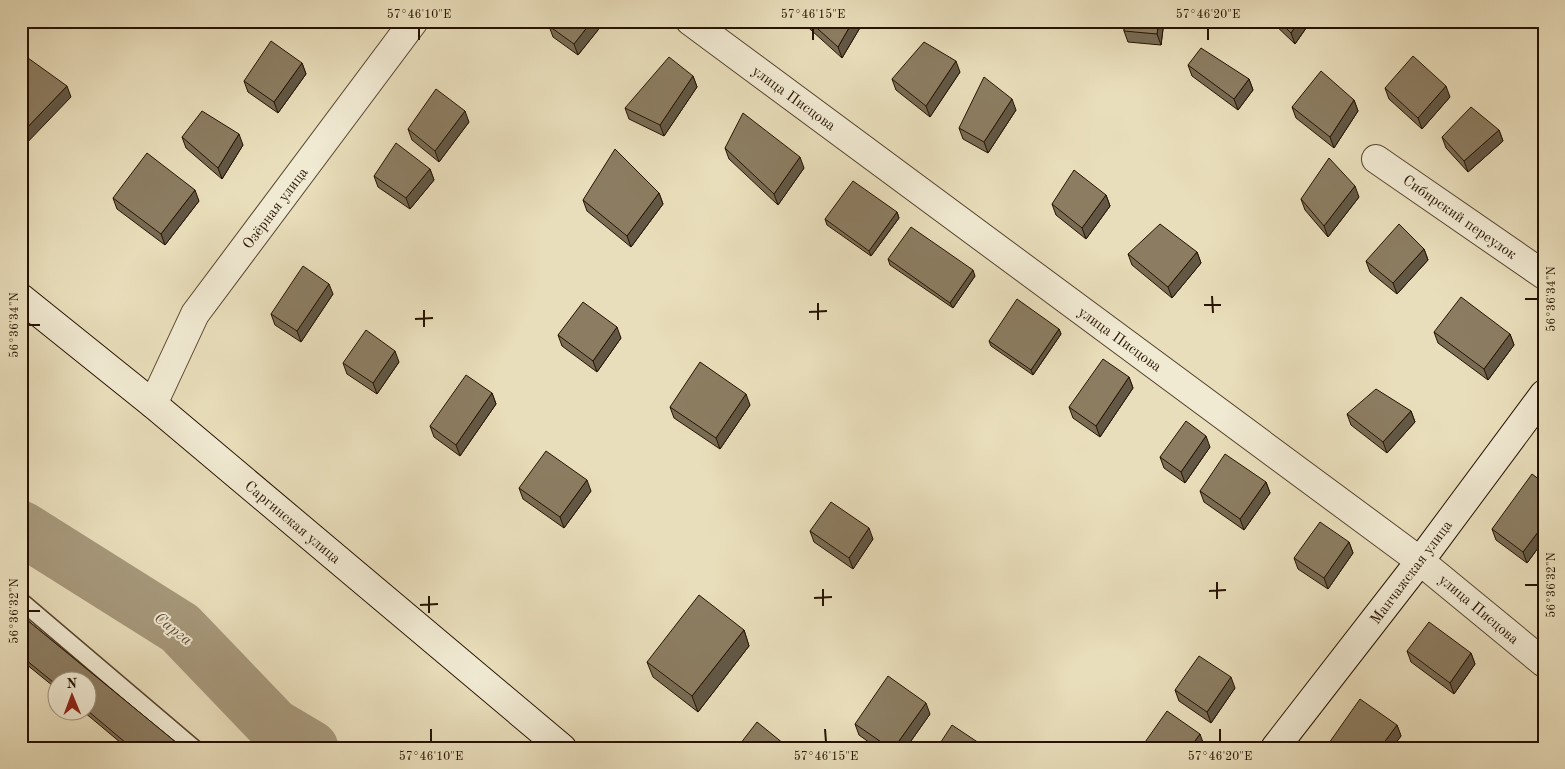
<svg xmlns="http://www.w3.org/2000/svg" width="1565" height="769" font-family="'Old Standard TT',serif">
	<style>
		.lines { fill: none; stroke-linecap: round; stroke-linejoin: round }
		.river { stroke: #a7997c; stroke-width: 55 }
		.lane-casing { stroke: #584630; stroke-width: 19 }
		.street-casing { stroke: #584630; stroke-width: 30 }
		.secondary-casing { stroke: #271301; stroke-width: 30 }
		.lane { stroke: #f1ead3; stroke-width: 16 }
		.street { stroke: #f1ead3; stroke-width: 28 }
		.secondary { stroke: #f1ead3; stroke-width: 28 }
		.wall { fill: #786c54; stroke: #271301 }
		.shaded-wall { fill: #625845; stroke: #271301 }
		.building { fill: #8c7d62; stroke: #271301 }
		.ticks { fill: none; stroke: #271301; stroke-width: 2 }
		.labels { text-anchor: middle; stroke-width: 4; stroke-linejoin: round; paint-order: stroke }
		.street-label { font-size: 15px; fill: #271301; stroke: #f1ead3 }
		.water-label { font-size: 16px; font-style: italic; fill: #614f38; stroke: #f1ead3 }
		.neatline { fill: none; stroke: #271301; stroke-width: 2 }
		.ticks-label { font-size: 12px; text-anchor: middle; fill: #271301 }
	</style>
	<rect width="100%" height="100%" fill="#e9debb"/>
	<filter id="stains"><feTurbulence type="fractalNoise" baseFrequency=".004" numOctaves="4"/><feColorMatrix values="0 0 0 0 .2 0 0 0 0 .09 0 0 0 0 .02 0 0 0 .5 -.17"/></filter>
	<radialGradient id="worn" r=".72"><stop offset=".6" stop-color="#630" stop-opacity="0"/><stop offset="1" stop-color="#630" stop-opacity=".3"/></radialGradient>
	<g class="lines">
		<path class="river" d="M21,528L180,628L274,726L311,748"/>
		<defs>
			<path id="lane" d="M21,601L194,748"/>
			<g id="street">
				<path d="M690,21L1420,561L1544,663"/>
				<path d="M1376,159L1544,275"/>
				<path d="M153,404L195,314L414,21"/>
			</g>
			<g id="secondary">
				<path d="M21,298L153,404L562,748"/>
				<path d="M1275,748L1420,561L1544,394"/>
			</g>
		</defs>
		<use href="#lane" class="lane-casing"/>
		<use href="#street" class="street-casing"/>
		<use href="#secondary" class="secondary-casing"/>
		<use href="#lane" class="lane"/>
		<use href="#street" class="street"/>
		<use href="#secondary" class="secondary"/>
	</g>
	<g class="wall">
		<path d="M801,21H859L861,26L842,58Z"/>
		<path d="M1125,21H1164L1161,45L1128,42L1124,31Z"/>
		<path d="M1271,21H1311L1295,44Z"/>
		<path d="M602,25L578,55L553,37L549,26Z"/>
		<path d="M302,63L306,74L278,113L248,92L244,81Z"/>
		<path d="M1188,65L1249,79L1253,90L1238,110L1192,76Z"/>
		<path d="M960,72L930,117L896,90L892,79Z"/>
		<path d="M693,76L697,87L664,136L629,119L625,108Z"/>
		<path d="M1385,88L1450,97L1422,129L1389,99Z"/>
		<path d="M1354,100L1358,111L1334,148L1296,118L1292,107Z"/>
		<path d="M1016,110L988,153L963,139L959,128Z"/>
		<path d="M469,122L439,162L412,140L408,129Z"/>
		<path d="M1499,130L1503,141L1468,172L1446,148L1442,137Z"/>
		<path d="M182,137L243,145L222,179L186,148Z"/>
		<path d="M725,148L804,168L778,205L729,159Z"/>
		<path d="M430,169L434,180L410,209L378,187L374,176Z"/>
		<path d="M659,193L663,204L631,247L587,211L583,200Z"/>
		<path d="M1106,195L1110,206L1086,239L1056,215L1052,204Z"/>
		<path d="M1359,197L1328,237L1305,210L1301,199Z"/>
		<path d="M113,198L199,201L165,245L117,209Z"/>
		<path d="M897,212L899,218L871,256L827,225L825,219Z"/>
		<path d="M1424,249L1428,260L1397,294L1370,272L1366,261Z"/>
		<path d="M1197,252L1201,263L1172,298L1132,265L1128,254Z"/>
		<path d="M888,259L975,276L953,308L890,265Z"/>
		<path d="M333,294L301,342L275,325L271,314Z"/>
		<path d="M1059,329L1061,334L1033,375L991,346L989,341Z"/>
		<path d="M1434,332L1510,334L1514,345L1488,380L1438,343Z"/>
		<path d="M558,335L621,338L597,372L562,346Z"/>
		<path d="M399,362L377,394L347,374L343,363Z"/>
		<path d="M1129,377L1133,388L1100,437L1073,418L1069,407Z"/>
		<path d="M492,393L496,404L460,456L434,437L430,426Z"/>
		<path d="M750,405L720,449L674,418L670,407Z"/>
		<path d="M1411,411L1415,422L1387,453L1351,425L1347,414Z"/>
		<path d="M1210,447L1185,483L1164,468L1160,457Z"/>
		<path d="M1266,482L1270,493L1244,530L1204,502L1200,491Z"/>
		<path d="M1544,483V540L1527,563L1496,540L1492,529Z"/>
		<path d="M519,488L591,491L564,528L523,499Z"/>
		<path d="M810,531L873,539L853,569L814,542Z"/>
		<path d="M1349,542L1353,553L1328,589L1298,569L1294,558Z"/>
		<path d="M21,615L183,748H127L84,712H88V682H58V690L21,660Z"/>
		<path d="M744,630L749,646L698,712L653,677L647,662Z"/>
		<path d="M1407,651L1471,653L1475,664L1454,694L1411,662Z"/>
		<path d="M1235,688L1211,723L1179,701L1175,690Z"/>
		<path d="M930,714L906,748H877L859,735L855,724Z"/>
		<path d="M1397,725L1401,736L1392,748H1331L1329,743Z"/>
	</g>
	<g class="shaded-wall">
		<path d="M592,21H601L602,25L578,55L574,44Z"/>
		<path d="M853,21H859L861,26L842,58L838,47Z"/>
		<path d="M1159,21H1164L1161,45L1157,34Z"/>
		<path d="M1299,21H1311L1295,44L1291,33Z"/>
		<path d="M956,61L960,72L930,117L926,106Z"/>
		<path d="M302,63L306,74L278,113L274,102Z"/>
		<path d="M693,76L697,87L664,136L660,125Z"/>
		<path d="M1249,79L1253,90L1238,110L1234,99Z"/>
		<path d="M67,86L71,97L21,149V134Z"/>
		<path d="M1446,86L1450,97L1422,129L1418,118Z"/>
		<path d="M1012,99L1016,110L988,153L984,142Z"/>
		<path d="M1354,100L1358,111L1334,148L1330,137Z"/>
		<path d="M465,111L469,122L439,162L435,151Z"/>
		<path d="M1499,130L1503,141L1468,172L1464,161Z"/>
		<path d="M239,134L243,145L222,179L218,168Z"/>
		<path d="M800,157L804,168L778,205L774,194Z"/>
		<path d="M430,169L434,180L410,209L406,198Z"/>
		<path d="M1355,186L1359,197L1328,237L1324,226Z"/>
		<path d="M195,190L199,201L165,245L161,234Z"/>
		<path d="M659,193L663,204L631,247L627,236Z"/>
		<path d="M1106,195L1110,206L1086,239L1082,228Z"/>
		<path d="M897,212L899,218L871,256L869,251Z"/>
		<path d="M1424,249L1428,260L1397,294L1393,283Z"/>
		<path d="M1197,252L1201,263L1172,298L1168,287Z"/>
		<path d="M973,270L975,276L953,308L950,303Z"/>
		<path d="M329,284L333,294L301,342L297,331Z"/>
		<path d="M617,327L621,338L597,372L593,361Z"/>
		<path d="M1059,329L1061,334L1033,375L1031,370Z"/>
		<path d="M1510,334L1514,345L1488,380L1484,369Z"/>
		<path d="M395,351L399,362L377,394L373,383Z"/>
		<path d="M1129,377L1133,388L1100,437L1096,426Z"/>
		<path d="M492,393L496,404L460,456L456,445Z"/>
		<path d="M746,394L750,405L720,449L716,438Z"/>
		<path d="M1411,411L1415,422L1387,453L1383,442Z"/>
		<path d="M1206,436L1210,447L1185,483L1181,472Z"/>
		<path d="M587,480L591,491L564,528L560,517Z"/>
		<path d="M1266,482L1270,493L1244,530L1240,519Z"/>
		<path d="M1544,524V540L1527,563L1523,552Z"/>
		<path d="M869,528L873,539L853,569L849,558Z"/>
		<path d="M1349,542L1353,553L1328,589L1324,578Z"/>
		<path d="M744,630L749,646L698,712L692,696Z"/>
		<path d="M1471,653L1475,664L1454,694L1450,683Z"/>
		<path d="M1231,677L1235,688L1211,723L1207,712Z"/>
		<path d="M926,703L930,714L906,748H894Z"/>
		<path d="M1397,725L1401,736L1392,748H1380Z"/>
		<path d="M1200,734L1204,745L1202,748H1190Z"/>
	</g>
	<g class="building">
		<path d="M553,21H592L574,44L549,26Z"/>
		<path d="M809,21H853L838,47Z"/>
		<path d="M1125,21H1159L1157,34L1124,31Z"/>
		<path d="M1279,21H1299L1291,33Z"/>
		<path d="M271,41L302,63L274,102L244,81Z"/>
		<path d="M924,42L956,61L926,106L892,79Z"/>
		<path d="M1201,48L1249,79L1234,99L1188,65Z"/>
		<path d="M1413,56L1446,86L1418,118L1385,88Z"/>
		<path d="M669,57L693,76L660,125L625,108Z"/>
		<path d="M28,58L67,86L21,134V67Z"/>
		<path d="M1321,71L1354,100L1330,137L1292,107Z"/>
		<path d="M984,77L1012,99L984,142L959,128Z"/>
		<path d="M436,89L465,111L435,151L408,129Z"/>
		<path d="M1471,107L1499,130L1464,161L1442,137Z"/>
		<path d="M202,111L239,134L218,168L182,137Z"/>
		<path d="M743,113L800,157L774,194L725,148Z"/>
		<path d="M396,143L430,169L406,198L374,176Z"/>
		<path d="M615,149L659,193L627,236L583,200Z"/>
		<path d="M147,153L195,190L161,234L113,198Z"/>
		<path d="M1329,158L1355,186L1324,226L1301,199Z"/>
		<path d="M1074,170L1106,195L1082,228L1052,204Z"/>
		<path d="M853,181L897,212L869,251L825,219Z"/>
		<path d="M1160,224L1197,252L1168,287L1128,254Z"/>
		<path d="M1399,224L1424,249L1393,283L1366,261Z"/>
		<path d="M911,227L973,270L950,303L888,259Z"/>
		<path d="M303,266L329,284L297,331L271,314Z"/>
		<path d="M1461,297L1510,334L1484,369L1434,332Z"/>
		<path d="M1017,299L1059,329L1031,370L989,341Z"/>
		<path d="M583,302L617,327L593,361L558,335Z"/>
		<path d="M366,330L395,351L373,383L343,363Z"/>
		<path d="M1103,359L1129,377L1096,426L1069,407Z"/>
		<path d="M700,362L746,394L716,438L670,407Z"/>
		<path d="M466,375L492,393L456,445L430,426Z"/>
		<path d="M1376,389L1411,411L1383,442L1347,414Z"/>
		<path d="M1186,421L1206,436L1181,472L1160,457Z"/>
		<path d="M546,451L587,480L560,517L519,488Z"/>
		<path d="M1225,454L1266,482L1240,519L1200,491Z"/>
		<path d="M1532,474L1544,483V524L1523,552L1492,529Z"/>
		<path d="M831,502L869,528L849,558L810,531Z"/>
		<path d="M1320,522L1349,542L1324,578L1294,558Z"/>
		<path d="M699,595L744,630L692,696L647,662Z"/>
		<path d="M21,615L183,748H132L88,711V682H58V686L21,656Z"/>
		<path d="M1429,622L1471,653L1450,683L1407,651Z"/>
		<path d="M1199,656L1231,677L1207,712L1175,690Z"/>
		<path d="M888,676L926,703L894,748H890L855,724Z"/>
		<path d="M1360,699L1397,725L1380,748H1336L1329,743Z"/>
		<path d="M1167,711L1200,734L1190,748H1148L1143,745Z"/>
		<path d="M757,722L789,748H737Z"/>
		<path d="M952,725L982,745L980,748H937Z"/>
		<path d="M21,738L36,748H21Z"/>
	</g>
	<path class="ticks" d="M419,28V40M813,28V40M1208,28V40M1212,296L1213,313M1525,299H1538M818,303V320M1204,305H1221M424,310V327M809,312L827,311M415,319L433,318M28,325H40M1217,582V599M1525,585H1538M823,589V606M1209,591L1226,590M429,596V613M814,598L832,597M420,605L438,604M28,611H40M431,729V742M825,729L826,742M1220,729V742"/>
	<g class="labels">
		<g class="street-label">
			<text transform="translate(794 98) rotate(36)" y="5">улица Писцова</text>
			<text transform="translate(275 208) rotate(-53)" y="5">Озёрная улица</text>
			<text transform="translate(1460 217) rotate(35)" y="5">Сибирский переулок</text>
			<text transform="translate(1120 339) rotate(36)" y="5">улица Писцова</text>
			<text transform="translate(293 522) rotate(40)" y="5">Саргинская улица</text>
			<text transform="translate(1411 572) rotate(-53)" y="5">Манчажская улица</text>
			<text transform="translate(1479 609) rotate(40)" y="5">улица Писцова</text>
		</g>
		<g class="water-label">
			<text transform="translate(174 628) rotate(38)" y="6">Сарга</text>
		</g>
	</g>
	<rect width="1565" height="769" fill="none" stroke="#e9debb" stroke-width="55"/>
	<g transform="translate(72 696) rotate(359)"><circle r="24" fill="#f1ead3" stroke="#a0947f"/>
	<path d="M0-4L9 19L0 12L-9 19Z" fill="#8f2418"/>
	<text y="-8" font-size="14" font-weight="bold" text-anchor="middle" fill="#271301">N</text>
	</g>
	<rect x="28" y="28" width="1510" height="714" class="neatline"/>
	<g class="ticks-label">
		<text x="419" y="18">57°46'10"E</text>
		<text x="813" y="18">57°46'15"E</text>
		<text x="1208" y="18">57°46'20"E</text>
		<text transform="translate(1551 299) rotate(-90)" y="4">56°36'34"N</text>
		<text transform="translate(14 325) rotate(-90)" y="4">56°36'34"N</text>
		<text transform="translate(1551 585) rotate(-90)" y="4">56°36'32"N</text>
		<text transform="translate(14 611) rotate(-90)" y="4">56°36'32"N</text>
		<text x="431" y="760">57°46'10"E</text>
		<text x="826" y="760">57°46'15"E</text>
		<text x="1220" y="760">57°46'20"E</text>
	</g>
	<rect width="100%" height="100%" filter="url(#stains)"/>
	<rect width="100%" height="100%" fill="url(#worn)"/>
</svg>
